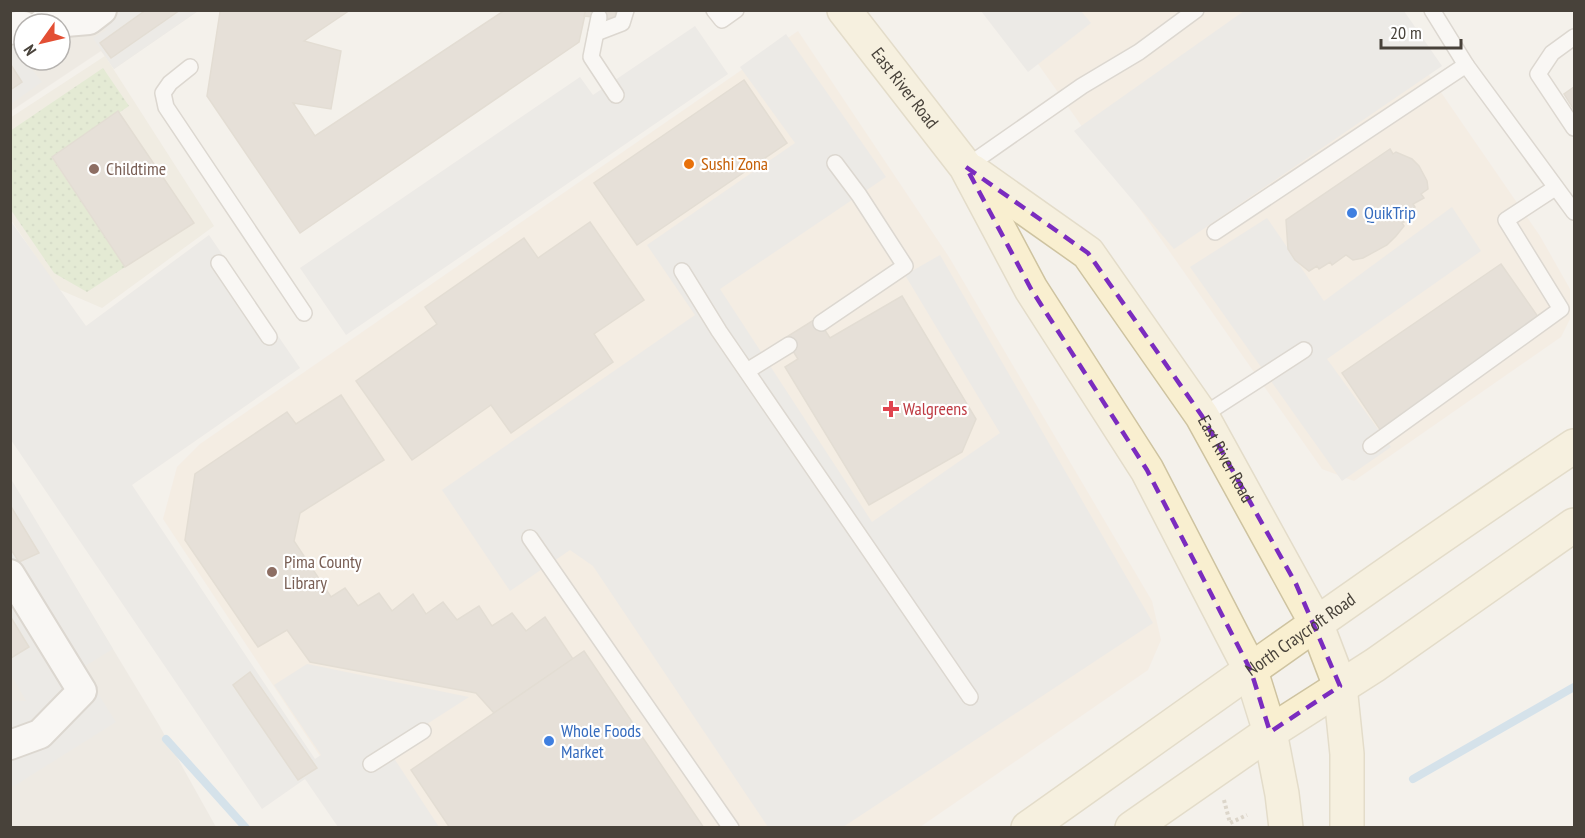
<svg xmlns="http://www.w3.org/2000/svg" width="1585" height="838" font-family="'PT Sans Narrow',sans-serif">
	<style>
		.residential { fill: #e7e3da; fill-rule: evenodd }
		.commercial { fill: #f3e8da }
		.education { fill: #ebe6d7 }
		.green { fill: url(#green-dots) }
		.parking { fill: #e3e2df }
		.lines { fill: none; stroke-linecap: round; stroke-linejoin: round }
		.stream { stroke: #afd1e9; stroke-width: 8 }
		.building { fill: #d4cdc2; stroke: #cec5b6; stroke-width: 1.5 }
		.lane-casing { stroke: #bfb9af; stroke-width: 18 }
		.street-casing { stroke: #bfb9af; stroke-width: 32 }
		.secondary-casing { stroke: #cec3a0; stroke-width: 36 }
		.path { stroke: #bfb5a2; stroke-width: 4; stroke-dasharray: 3 3; stroke-linecap: butt }
		.lane { stroke: #fff; stroke-width: 15 }
		.street { stroke: #fff; stroke-width: 28 }
		.secondary { stroke: #f9efd0; stroke-width: 33 }
		.marked { fill: none; stroke: #7b2cbf; stroke-width: 4.5; stroke-dasharray: 12 8; stroke-linejoin: round }
		.food-dot { fill: #e8710a; stroke: #fff; stroke-width: 2 }
		.education-dot { fill: #8d6e63; stroke: #fff; stroke-width: 2 }
		.shop-dot { fill: #3f7fe0; stroke: #fff; stroke-width: 2 }
		.health-dot { fill: #e0444e; stroke: #fff; stroke-width: 2 }
		.labels { text-anchor: middle; stroke-width: 4.5; stroke-linejoin: round; paint-order: stroke }
		.street-label { font-size: 18px; fill: #48423a; stroke: #fff }
		.food-label { font-size: 18px; fill: #c56008; stroke: #fff; text-anchor: start }
		.education-label { font-size: 18px; fill: #785e54; stroke: #fff; text-anchor: start }
		.shop-label { font-size: 18px; fill: #366cbe; stroke: #fff; text-anchor: start }
		.health-label { font-size: 18px; fill: #be3a42; stroke: #fff; text-anchor: start }
	</style>
	<defs>
		<pattern id="green-dots" width="8" height="8" patternUnits="userSpaceOnUse" patternTransform="scale(1.5)"><rect width="8" height="8" fill="#d0e3b9"/><path d="M2 2h.1M6 6h.1" fill="none" stroke="#b4c4a0" stroke-width="1.8" stroke-linecap="round"/></pattern>
	</defs>
	<rect width="100%" height="100%" fill="#f4f1eb"/>
	<g class="residential">
		<path d="M11,11H198L114,69L101,51L11,111ZM24,24H60V60H24Z"/>
		<path d="M10,479L159,725L216,827H11Z"/>
	</g>
	<g class="commercial">
		<path d="M1001,11H1385L1540,236L1570,289V319L1561,337L1354,481L1322,469Z"/>
		<path d="M798,31L949,257L1152,601L1161,640L1148,670L920,827H367L163,519L177,467L200,444Z"/>
	</g>
	<path class="education" d="M105,56L214,226L102,308L58,289L11,220L10,118Z"/>
	<path class="green" d="M103,68L129,106L52,158L125,267L87,292L54,273L11,210L10,131Z"/>
	<g class="parking">
		<path d="M11,11H198L114,69L93,38L106,30L103,24H24V44L15,47L42,82L11,104Z"/>
		<path d="M981,11H1081L1091,23L1028,72Z"/>
		<path d="M1244,11H1404L1442,66L1174,249L1074,131Z"/>
		<path d="M695,26L728,74L346,335L300,268L580,77L593,95Z"/>
		<path d="M786,34L886,177L720,289L872,522L1000,433L905,275L940,255L1153,623L843,827H768L593,566L570,550L510,591L442,490L695,315L647,245L795,143L740,67Z"/>
		<path d="M1452,207L1481,251L1327,359L1391,447L1342,481L1190,267L1267,218L1324,301Z"/>
		<path d="M10,220L86,326L209,235L300,368L132,485L315,759L321,755L274,685L307,664L469,697L388,749L439,827H338L305,779L262,809L11,440Z"/>
		<path d="M11,479L113,649L82,668L116,722L11,788V700L26,701L11,675Z"/>
	</g>
	<g class="lines">
		<g class="stream">
			<path d="M166,739L246,828"/>
			<path d="M1413,779L1574,687"/>
		</g>
	</g>
	<g class="building">
		<path d="M146,10H180L111,58L100,43Z"/>
		<path d="M222,10H350L304,41L341,51L331,109L293,103L315,136L505,10H586L579,42L300,233L207,96L220,12Z"/>
		<path d="M586,10H616L615,19L584,16Z"/>
		<path d="M11,65L22,82L10,90V65Z"/>
		<path d="M744,80L787,143L637,245L594,183Z"/>
		<path d="M1574,87V110L1564,94Z"/>
		<path d="M118,111L194,223L125,267L52,157Z"/>
		<path d="M1390,149L1393,154L1396,152L1412,159L1419,166L1427,181L1428,189L1421,194L1424,198L1413,204L1415,207L1401,218L1404,222L1402,223L1404,226L1396,236L1387,245L1363,258L1353,260L1346,255L1332,265L1330,262L1319,269L1317,266L1309,271L1295,260L1288,249L1286,220Z"/>
		<path d="M590,222L644,300L594,334L613,362L511,433L491,405L412,460L356,381L437,324L425,307L524,238L538,258Z"/>
		<path d="M1501,264L1541,321L1381,431L1342,373Z"/>
		<path d="M902,296L976,419L962,452L869,505L785,367L798,359L785,338L817,318L830,338Z"/>
		<path d="M341,395L384,460L300,513L294,541L331,597L345,588L358,606L379,593L392,611L413,594L426,614L443,602L457,620L479,606L492,626L512,613L526,631L545,617L573,659L494,713L476,693L310,662L287,630L258,647L185,540L195,474L287,412L296,424Z"/>
		<path d="M10,505L39,553L19,562L10,548Z"/>
		<path d="M10,616L29,647L11,658H10Z"/>
		<path d="M584,651L704,828H450L411,770Z"/>
		<path d="M250,672L317,768L298,780L233,685Z"/>
	</g>
	<g class="lines">
		<defs>
			<g id="lane">
				<path d="M714,10L722,20L736,10"/>
				<path d="M1432,10L1466,65"/>
				<path d="M599,17L591,57L616,95"/>
				<path d="M596,33L622,23L626,10"/>
				<path d="M1574,37L1552,53L1538,74L1574,128"/>
				<path d="M190,67L170,83L163,93L166,107L304,313"/>
				<path d="M966,167L1082,86L1139,52L1196,10"/>
				<path d="M1215,232L1466,65L1574,212"/>
				<path d="M219,263L269,337"/>
				<path d="M682,271L719,331L970,697"/>
				<path d="M821,323L905,266L859,195L835,163"/>
				<path d="M747,371L789,345"/>
				<path d="M1202,416L1304,350"/>
				<path d="M1371,446L1561,309L1506,220L1555,188"/>
				<path d="M530,538L731,828"/>
				<path d="M371,764L423,731"/>
			</g>
			<g id="street">
				<path d="M42,24L89,20L102,10"/>
				<path d="M10,30L16,26H24"/>
				<path d="M10,574L82,691L40,734L10,745"/>
			</g>
			<g id="secondary">
				<path id="s1" d="M844,10L966,167L1031,289L1147,470L1251,671L1270,732L1282,794L1286,828"/>
				<path id="s2" d="M972,171L1088,253L1202,416L1316,623L1340,686L1347,754V828"/>
				<path id="s3" d="M1028,828C1210,699 1390,569 1574,446"/>
				<path d="M1132,828L1270,732L1375,665L1574,525"/>
			</g>
		</defs>
		<use href="#lane" class="lane-casing"/>
		<use href="#street" class="street-casing"/>
		<use href="#secondary" class="secondary-casing"/>
		<path class="path" d="M1224,800L1230,823L1247,815"/>
		<use href="#lane" class="lane"/>
		<use href="#street" class="street"/>
		<use href="#secondary" class="secondary"/>
	</g>
	<path d="M0 0H1585V838H0ZM966,167L1088,253L1202,416L1296,584L1340,686L1270,732L1251,671L1147,470L1031,289Z" fill="#f4f1eb" fill-opacity=".55" fill-rule="evenodd"/>
	<path class="marked" d="M966,167L1088,253L1202,416L1296,584L1340,686L1270,732L1251,671L1147,470L1031,289Z"/>
	<circle class="food-dot" cx="689" cy="164" r="6"/>
	<g class="education-dot">
		<circle cx="94" cy="169" r="6"/>
		<circle cx="272" cy="572" r="6"/>
	</g>
	<g class="shop-dot">
		<circle cx="1352" cy="213" r="6"/>
		<circle cx="549" cy="741" r="6"/>
	</g>
	<path class="health-dot" d="M888 400h6v6h6v6h-6v6h-6v-6h-6v-6h6z"/>
	<g class="labels">
		<g class="street-label">
			<text dy="6" stroke="none"><textPath href="#s1" startOffset="99">East River Road</textPath></text>
			<text dy="6" stroke="none"><textPath href="#s2" startOffset="390">East River Road</textPath></text>
			<text dy="6" stroke="none"><textPath href="#s3" startOffset="334">North Craycroft Road</textPath></text>
		</g>
		<g class="food-label">
			<text x="701" y="170">Sushi Zona</text>
		</g>
		<g class="education-label">
			<text x="106" y="175">Childtime</text>
			<text x="284" y="568">Pima County<tspan x="284" dy="21">Library</tspan></text>
		</g>
		<g class="shop-label">
			<text x="1364" y="219">QuikTrip</text>
			<text x="561" y="737">Whole Foods<tspan x="561" dy="21">Market</tspan></text>
		</g>
		<g class="health-label">
			<text x="903" y="415">Walgreens</text>
		</g>
	</g>
	<rect width="1585" height="838" fill="none" stroke="#48423a" stroke-width="24"/>
	<g transform="translate(42 42) rotate(236)"><circle r="28" fill="#ffffff" stroke="#b6b3b0" stroke-width="1.5"/>
	<path d="M0-4.5L10 22L0 15L-10 22Z" fill="#e34f34"/>
	<text y="-9" font-size="16" font-weight="bold" text-anchor="middle" fill="#48423a">N</text>
	</g>
	<path d="M1381 39v9h80v-9" fill="none" stroke="#48423a" stroke-width="3"/>
	<text x="1390" y="39" font-size="18" fill="#48423a" stroke="#ffffff" stroke-width="4.5" paint-order="stroke">20 m</text>
</svg>
